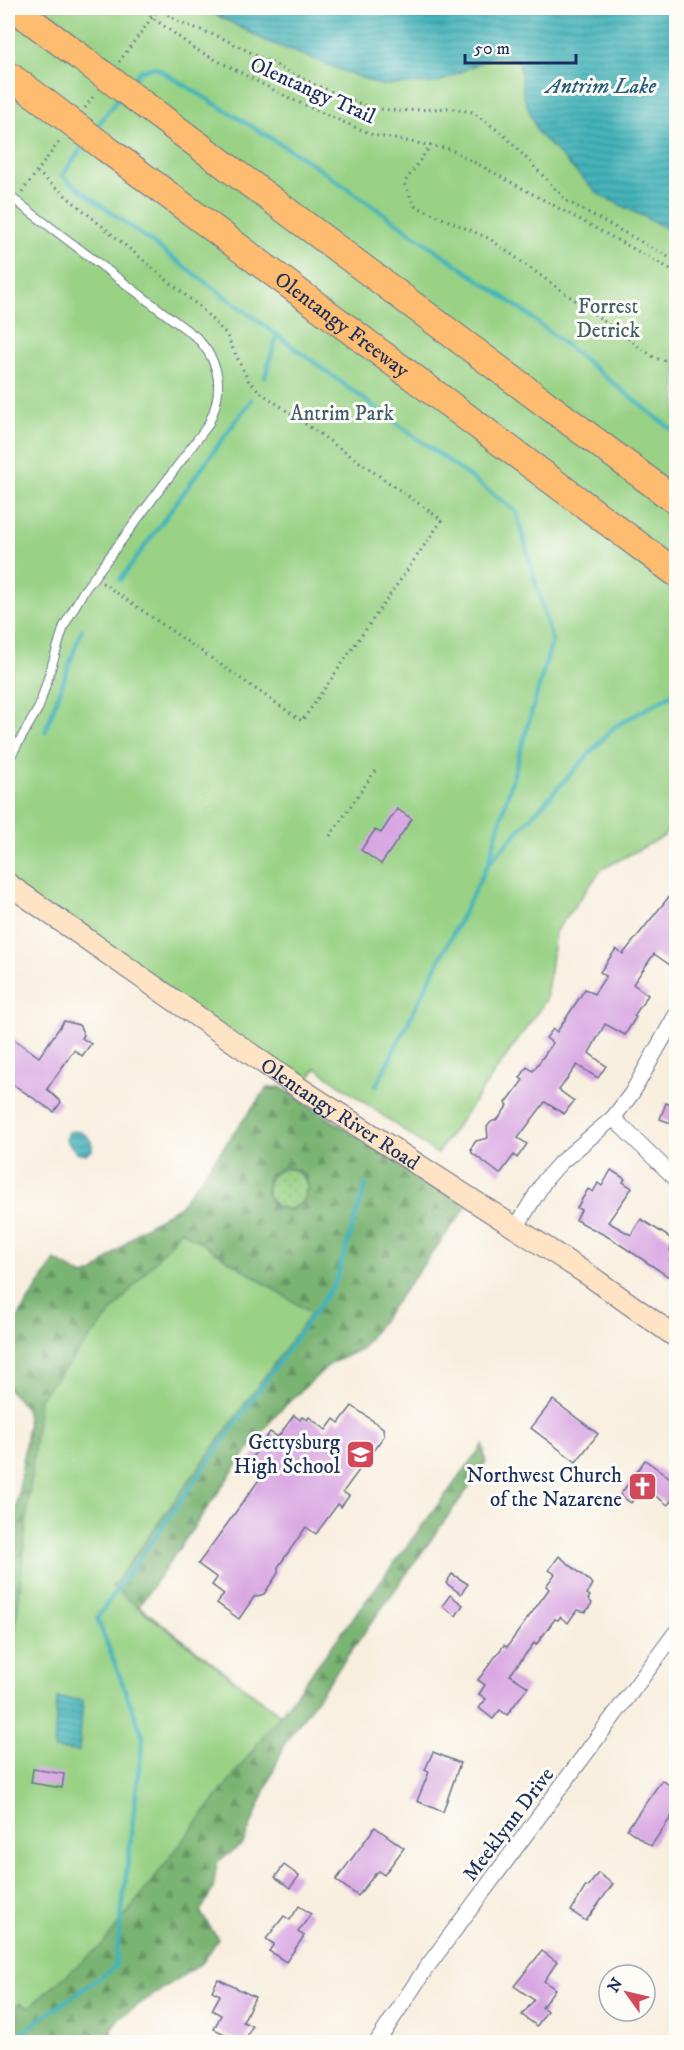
<svg xmlns="http://www.w3.org/2000/svg" width="684" height="2050" font-family="'IM FELL DW Pica',serif">
	<style>
		.grass { fill: url(#grass-dots); stroke: #5a8072; stroke-width: 1.5 }
		.forest { fill: url(#forest-firs); stroke: #4a7268; stroke-width: 1.5; fill-rule: evenodd }
		.park { fill: #99d285; stroke: #5a8072; stroke-width: 1.5 }
		.water { fill: url(#water-rules); stroke: #30728c; stroke-width: 1.5 }
		.lines { fill: none; stroke-linecap: round; stroke-linejoin: round }
		.stream { stroke: #44b4ba; stroke-width: 4.5 }
		.building { fill: #d8a6e2 }
		.service-casing { stroke: #68728b; stroke-width: 10 }
		.minor-casing { stroke: #68728b; stroke-width: 17 }
		.secondary-casing { stroke: #68728b; stroke-width: 23 }
		.motorway-casing { stroke: #68728b; stroke-width: 29 }
		.path { stroke: #68728b; stroke-width: 3; stroke-dasharray: 1.5 4.5; stroke-linecap: butt }
		.service { stroke: #fff; stroke-width: 8 }
		.minor { stroke: #fff; stroke-width: 15 }
		.secondary { stroke: #fee4c5; stroke-width: 21 }
		.motorway { stroke: #fdbc6f; stroke-width: 27 }
		.motorway-bridge-casing { stroke: #68728b; stroke-width: 29; stroke-linecap: butt }
		.motorway-bridge { stroke: #fdbc6f; stroke-width: 27 }
		.labels { text-anchor: middle; stroke-width: 6; stroke-linejoin: round; paint-order: stroke }
		.street-label { font-size: 21px; fill: #1b2f5e; stroke: #fdfcf7 }
		.park-label { font-size: 21px; fill: #41606a; stroke: #fdfcf7 }
		.poi-label { font-size: 21px; fill: #1b2f5e; stroke: #fdfcf7; text-anchor: end }
		.water-label { font-size: 22px; font-style: italic; fill: #295e7e; stroke: #fdfcf7 }
	</style>
	<defs>
		<pattern id="grass-dots" width="8" height="8" patternUnits="userSpaceOnUse" patternTransform="scale(1.5)"><rect width="8" height="8" fill="#99d285"/><path d="M2 2h.1M6 6h.1" fill="none" stroke="#7cab70" stroke-width="1.8" stroke-linecap="round"/></pattern>
		<pattern id="forest-firs" width="22" height="20" patternUnits="userSpaceOnUse" patternTransform="scale(1.5)"><rect width="22" height="20" fill="#7ab472"/><path d="M5 1l3.5 6h-7zM16 11l3.5 6h-7z" fill="#639361"/></pattern>
		<pattern id="water-rules" width="6" height="5" patternUnits="userSpaceOnUse" patternTransform="scale(1.5)"><rect width="6" height="5" fill="#44b4ba"/><path d="M0 2.5h6" fill="none" stroke="#38939a"/></pattern>
	</defs>
	<rect width="100%" height="100%" fill="#fdfcf7"/>
	<filter id="ink" filterUnits="userSpaceOnUse"><feTurbulence type="fractalNoise" baseFrequency=".0167" numOctaves="2"/><feDisplacementMap in="SourceGraphic" scale="12" xChannelSelector="R" yChannelSelector="G"/><feConvolveMatrix kernelMatrix="1 2 1 2 8 2 1 2 1" color-interpolation-filters="sRGB"/></filter>
	<filter id="wash" filterUnits="userSpaceOnUse"><feTurbulence type="fractalNoise" baseFrequency=".008" numOctaves="4" result="noise"/><feDisplacementMap in="SourceGraphic" scale="24" xChannelSelector="R" yChannelSelector="G"/><feGaussianBlur stdDeviation="1.35" result="paint"/><feColorMatrix in="noise" values="0 0 0 0 0 0 0 0 0 0 0 0 0 0 0 0 0 1.4 0 .05"/><feComposite in="paint" operator="in"/></filter>
	<g filter="url(#wash)">
		<rect width="100%" height="100%" fill="#f8eede"/>
		<circle class="grass" cx="287" cy="1189" r="20"/>
		<path class="forest" d="M280,1087L467,1206L361,1349L330,1364L276,1414L239,1462L139,1606L280,1715L483,1445L486,1463L285,1743L243,1844L217,1862L213,1889L200,1912L218,1939L203,1962L119,2018L111,2030L112,2042H8V1569L28,1424L25,1407L8,1389V1333L55,1260L83,1276L93,1273L140,1230L180,1206L267,1088ZM284,1167L299,1171L308,1185L304,1201L290,1210L274,1206L266,1192L269,1176Z"/>
		<g class="park">
			<path d="M8,8H676V818L663,837L602,869L555,932L546,1000L437,1154L316,1068L301,1089L8,884Z"/>
			<path d="M181,1230L311,1313L112,1587L280,1715L104,1943L29,2007L20,2003L8,2012V1705L39,1399Z"/>
		</g>
		<g class="water">
			<path d="M203,8H676V233L598,194L538,133L524,97L519,60L493,56L438,83L380,85L266,41Z"/>
			<path d="M69,1132C81,1129 94,1137 92,1151L85,1154L76,1152L66,1140Z"/>
			<path d="M57,1698L83,1700L79,1751L54,1749Z"/>
		</g>
		<g class="lines">
			<g class="stream">
				<path d="M130,84L140,71L155,67L305,159L518,307L676,433"/>
				<path d="M95,129L119,97"/>
				<path d="M85,143L62,176L277,335L265,377"/>
				<path d="M277,335L516,511L552,641L488,864"/>
				<path d="M120,580L251,400"/>
				<path d="M45,732L82,629"/>
				<path d="M376,1086L488,864L614,727L676,692"/>
				<path d="M14,2042L19,2034L115,1967L143,1736L97,1618L335,1283L366,1184"/>
			</g>
		</g>
		<g id="blocks">
			<g class="building">
				<path d="M397,809L412,819L381,864L361,850L375,830L381,833Z"/>
				<path d="M676,888V957L670,965L654,954L633,984L648,995L634,1016L636,1017L625,1035L605,1024L589,1053L606,1066L598,1078L577,1065L559,1090L574,1101L564,1114L545,1102L518,1138L527,1144L517,1158L514,1155L500,1174L472,1153L471,1148L476,1141L488,1138L487,1127L491,1122L498,1119L508,1105L506,1103L523,1080L520,1078L527,1067L533,1071L553,1043L546,1038L553,1029L557,1032L585,989L594,994L606,976L600,972L616,949L623,954Z"/>
				<path d="M64,1021L79,1025L84,1035L82,1038L91,1044L82,1056L74,1050L47,1089L61,1102L54,1112L8,1081V1035L39,1057Z"/>
				<path d="M666,1103L676,1107V1125L660,1119Z"/>
				<path d="M611,1170L625,1179L623,1182L632,1188L608,1222L631,1235L641,1219L675,1241L670,1250L675,1253L670,1260L675,1267L669,1277L610,1238L576,1220L581,1210L577,1208L588,1189L593,1192L598,1183L602,1186Z"/>
				<path d="M553,1400L598,1434L576,1462L531,1428Z"/>
				<path d="M352,1406L383,1428L384,1436L343,1492L349,1496L341,1507L338,1504L316,1534L306,1527L278,1567V1573L264,1594L254,1597L239,1619L217,1603L224,1594L212,1585L217,1578L198,1564L264,1473L249,1462L270,1432L278,1437L294,1415L300,1420L302,1417L307,1420L309,1417L326,1430L334,1419L339,1423Z"/>
				<path d="M645,1460L676,1482V1494L668,1505L643,1487L631,1503L620,1495Z"/>
				<path d="M559,1556L593,1584L587,1594L590,1596L588,1599L592,1603L586,1612L577,1610L568,1623L560,1617L558,1620L555,1619L536,1645L534,1643L510,1675L528,1687L507,1715L500,1710L493,1719L479,1708L486,1699L479,1694L485,1685L478,1680L504,1645L507,1647L549,1589L546,1586L555,1574L549,1570Z"/>
				<path d="M452,1574L468,1584L461,1594L446,1583Z"/>
				<path d="M450,1595L463,1605L456,1616L442,1606Z"/>
				<path d="M433,1752L460,1763L443,1812L417,1801L429,1772L425,1770Z"/>
				<path d="M33,1769L64,1774L62,1788L31,1783Z"/>
				<path d="M662,1780L676,1790V1810L651,1846L627,1829Z"/>
				<path d="M375,1827L404,1848L384,1875L379,1871L375,1874L358,1896L336,1880Z"/>
				<path d="M284,1865L299,1876L290,1888L275,1877Z"/>
				<path d="M598,1873L613,1884L586,1921L571,1911L586,1886L588,1887Z"/>
				<path d="M299,1906L311,1914L298,1932L304,1936L286,1962L269,1951L274,1944L266,1939L284,1916L290,1920Z"/>
				<path d="M542,1951L557,1962L544,1981L555,1989L542,2007L547,2011L537,2026L522,2015L534,2000L514,1986Z"/>
				<path d="M218,1979L255,1997L243,2022L252,2026L244,2043L214,2029L221,2015L212,2010L220,1995L212,1991Z"/>
			</g>
		</g>
	</g>
	<g filter="url(#ink)">
		<use href="#blocks" fill-opacity="0" stroke="#68728b" stroke-width="1.5"/>
		<g class="lines">
			<defs>
				<path id="service" d="M8,195L196,337C222,364 224,392 208,425L83,592L64,626L39,707L8,761"/>
				<g id="minor">
					<path d="M613,1118L676,1179"/>
					<path d="M515,1229L545,1180L560,1163L613,1118L632,1093L676,1015"/>
					<path d="M377,2042L424,1971L676,1632"/>
				</g>
				<g id="secondary">
					<path id="s1" d="M8,884L301,1089L590,1276L676,1337"/>
				</g>
				<g id="motorway">
					<path d="M14,8L80,57"/>
					<path d="M8,75L45,102"/>
					<path d="M139,101L676,501"/>
					<path id="s2" d="M104,147L676,573"/>
				</g>
			</defs>
			<use href="#service" class="service-casing"/>
			<use href="#minor" class="minor-casing"/>
			<use href="#secondary" class="secondary-casing"/>
			<use href="#motorway" class="motorway-casing"/>
			<g class="path">
				<path d="M140,8L195,49L291,99L373,135L450,149L676,272"/>
				<path d="M158,8L177,21L222,38L318,86L371,108L399,111L448,108L472,112L503,134L567,201L676,261"/>
				<path d="M119,62L159,8"/>
				<path d="M85,108L95,94"/>
				<path d="M431,145L404,183L415,206L490,239L655,358L676,363"/>
				<path d="M37,172L202,309L226,334L248,380L260,392L442,520L302,721L101,582"/>
				<path d="M22,192L61,139"/>
				<path d="M330,836L375,771"/>
			</g>
			<use href="#service" class="service"/>
			<use href="#minor" class="minor"/>
			<use href="#secondary" class="secondary"/>
			<use href="#motorway" class="motorway"/>
			<defs>
				<g id="motorway-bridge">
					<path d="M80,57L139,101"/>
					<path d="M45,102L104,147"/>
				</g>
			</defs>
			<use href="#motorway-bridge" class="motorway-bridge-casing"/>
			<use href="#motorway-bridge" class="motorway-bridge"/>
		</g>
	</g>
	<defs>
		<symbol id="school-square" viewBox="-11 -11 22 22"><rect x="-9" y="-9" width="18" height="18" rx="4" fill="#d1495b" stroke="#fdfcf7"/><path d="M0-5L7-2L0 1L-7-2ZM-4 1L0 2.5L4 1V4Q0 6-4 4Z" fill="#fff"/></symbol>
		<symbol id="church-square" viewBox="-11 -11 22 22"><rect x="-9" y="-9" width="18" height="18" rx="4" fill="#d1495b" stroke="#fdfcf7"/><path d="M-1.2-6h2.4v3.5h3.3v2.4h-3.3V6h-2.4V-.1h-3.3v-2.4h3.3Z" fill="#fff"/></symbol>
	</defs>
	<g fill-rule="evenodd">
		<use href="#school-square" x="344" y="1438" width="33" height="33"/>
		<use href="#church-square" x="626" y="1470" width="33" height="33"/>
	</g>
	<g class="labels">
		<g class="street-label">
			<text transform="translate(313 90) rotate(24)" y="7">Olentangy Trail</text>
			<text dy="7" stroke="none"><textPath href="#s2" startOffset="297">Olentangy Freeway</textPath></text>
			<text dy="7" stroke="none"><textPath href="#s1" startOffset="404">Olentangy River Road</textPath></text>
			<text transform="translate(508 1824) rotate(-53)" y="7">Meeklynn Drive</text>
		</g>
		<g class="park-label">
			<text x="608" y="313">Forrest<tspan x="608" dy="24">Detrick</tspan></text>
			<text x="342" y="420">Antrim Park</text>
		</g>
		<g class="poi-label">
			<text x="340" y="1449">Gettysburg<tspan x="340" dy="24">High School</tspan></text>
			<text x="622" y="1482">Northwest Church<tspan x="622" dy="24">of the Nazarene</tspan></text>
		</g>
		<g class="water-label">
			<text x="601" y="93">Antrim Lake</text>
		</g>
	</g>
	<rect width="684" height="2050" fill="none" stroke="#fdfcf7" stroke-width="30"/>
	<g transform="translate(627 1993) rotate(304)"><circle r="28" fill="#fdfcf7" stroke="#a3aaba" stroke-width="1.5"/>
	<path d="M0-4.5L10 22L0 15L-10 22Z" fill="#d1495b"/>
	<text y="-9" font-size="16" font-weight="bold" text-anchor="middle" fill="#1b2f5e">N</text>
	</g>
	<path d="M465 54v9h111v-9" fill="none" stroke="#1b2f5e" stroke-width="3"/>
	<text x="474" y="54" font-size="18" fill="#1b2f5e" stroke="#fdfcf7" stroke-width="4.5" paint-order="stroke">50 m</text>
</svg>
